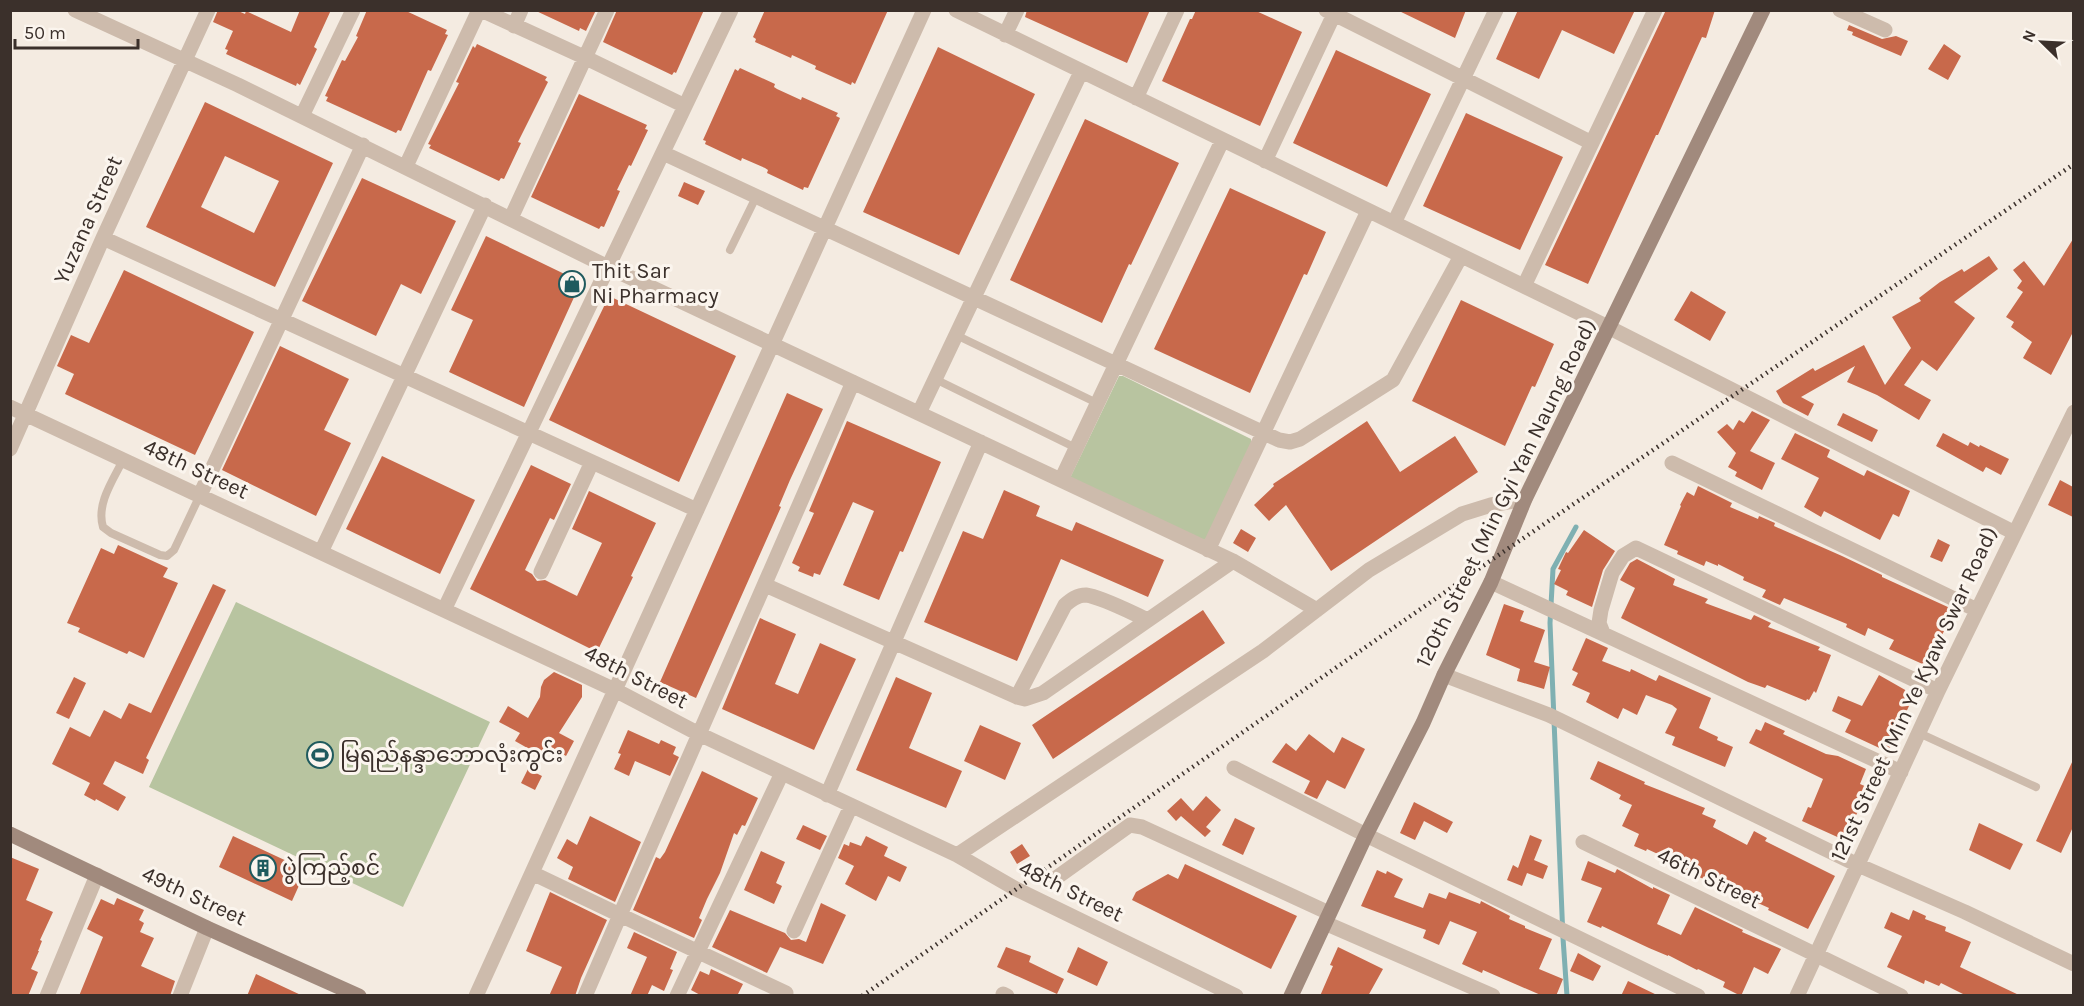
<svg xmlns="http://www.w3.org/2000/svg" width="2084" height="1006" viewBox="0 0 2084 1006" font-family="Karla,'Noto Sans Myanmar',sans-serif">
<rect width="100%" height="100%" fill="#f4ebe1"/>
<path fill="#b8c4a0" d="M1119 376H1123L1251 439V443L1206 539 1203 540 1070 478Z
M236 602 490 722 403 907 149 787Z"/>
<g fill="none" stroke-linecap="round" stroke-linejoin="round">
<path stroke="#7fb0b2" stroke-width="5" d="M1567 996 1563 938 1550 623 1553 569 1576 527"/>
</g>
<path fill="#c8694b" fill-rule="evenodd" d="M218 10H236L245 14 246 11 291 32 300 10H331L314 47 317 49 300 85 297 83 296 86 226 54 228 50 225 49 233 31 213 22Z
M367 10H404L447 30 445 34 448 35 431 71 428 70 401 131 398 130 396 133 326 101 328 97 325 96 342 60 345 61 358 37 356 36Z
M534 10H596L586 31 580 28 579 31Z
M617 10H704L676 73 674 72 672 75 603 42Z
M765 10H888L855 84 852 82 851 85 815 69 816 66 792 55 791 58 755 42 756 39 753 37Z
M1027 10H1150L1127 63 1025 17Z
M1196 10H1254L1302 32 1260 126 1162 81 1190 19H1192Z
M1397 10H1466L1455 38Z
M1518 10H1635L1614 54 1562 30 1539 79 1496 59Z
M1666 10H1715L1706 38 1702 37 1658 135H1656L1588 284 1545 265Z
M1849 25 1882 39 1896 36 1908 41 1901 56 1852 35 1853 32 1847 30Z
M477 44 547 77 545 80 548 82 518 142 521 143 504 179 501 178 499 181 429 148 431 145 428 144 459 83 456 82 473 46 475 48Z
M1944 44 1961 56 1948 80 1928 69Z
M938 47 1035 94 959 255 863 212Z
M1336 50 1431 94 1387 187 1293 143Z
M740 68 775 84 774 87 777 89 801 100 802 97 838 113 836 116 840 118 808 188 804 187 803 190 767 173 768 170 765 168 742 158 741 161 705 144 706 141 703 140 735 69 738 71Z
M579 94 647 125 645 129 648 130 631 166 629 165 617 190 620 191 604 227 601 226 599 229 531 197Z
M205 102 333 163 275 287 146 227ZM225 156 279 181 254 233 201 207Z
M1466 113 1563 157 1520 250 1423 206Z
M1085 119 1179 163 1131 265 1129 264 1102 323 1010 280Z
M362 178 456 221 421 294 401 284 376 336 302 301Z
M684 182 705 191 698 205 678 196Z
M1230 188 1326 232 1307 275 1304 274 1250 393 1154 349Z
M486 236 581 282 524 407 449 372 473 320 451 310Z
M2073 239V332L2051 375 2023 358 2032 342 2011 327 2014 322 2006 317 2023 292 2017 288 2022 281 2013 270 2024 261 2044 286Z
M1989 256 1998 269 1954 302 1975 318 1937 371 1922 360 1904 385 1931 400 1919 420 1877 395 1847 382 1855 366 1801 397 1814 404 1808 416 1783 403 1776 391 1813 368 1815 371 1864 345 1885 385 1911 348 1892 317 1921 301 1919 298 1940 282 1962 269 1964 272Z
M124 270 254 332 195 455 65 394 74 374 57 366 71 335 89 343Z
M1691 291 1726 312 1710 341 1674 320Z
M609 296 736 356 679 482 549 420Z
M1461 300 1554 344 1535 387 1532 386 1505 446 1412 401Z
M280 346 349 379 324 430 351 443 316 516 222 470Z
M787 393 823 409 790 480 779 506 781 507 696 698 660 682Z
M1752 411 1770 420 1750 451 1775 463 1762 490 1735 476 1737 472 1728 467 1736 453 1717 432 1727 424 1733 430 1739 420 1744 423Z
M1843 413 1878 430 1872 442 1837 425Z
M847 421 941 462 903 552 900 551 879 600 843 585 874 511 853 502 820 575 814 573 813 577 798 571 800 567 792 563 814 513 809 511Z
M1367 421 1400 472 1455 436 1478 472 1331 571 1286 505 1269 521 1254 505 1274 486 1273 484Z
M1795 433 1830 450 1827 457 1864 476 1867 470 1910 491 1899 517 1893 514 1880 540 1824 511 1821 517 1804 507 1819 478 1781 459Z
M1943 433 1968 446 1970 442 1979 447 1980 445 2009 459 2001 475 1986 467 1983 472 1936 446Z
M382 456 475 500 440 574 346 529Z
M531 465 571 484 554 520 550 518 525 570 532 574 537 581 545 580 577 596 602 543 572 529 589 491 656 523 631 576 633 577 597 652 470 589Z
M2060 480 2073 487V517L2048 505Z
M1698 486 1732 503 1730 507 1758 519 1759 516 1775 523 1774 526 1842 556 1882 575V577L1950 608 1940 630 1944 631 1927 666 1889 649 1894 640 1868 628 1865 636 1846 627 1847 624 1784 598 1780 605 1762 597 1766 590 1743 580 1744 577 1718 564V566L1706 561 1704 566 1677 554 1678 551 1664 545 1681 506 1680 505 1687 492 1694 496Z
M1004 490 1040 506 1036 516 1072 531 1076 522 1164 560 1148 597 1061 559 1017 661 924 622 963 531 983 539Z
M1241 529 1256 538 1248 552 1233 543Z
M1584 530 1615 551 1603 570 1592 607 1566 595 1568 591 1554 584 1561 570 1558 569 1566 552 1568 553Z
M1938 539 1950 545 1942 562 1930 557Z
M118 545 168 568 163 577 178 583 144 658 129 651 127 654 78 632 80 628 67 623 101 548 114 554Z
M1637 559 1675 579 1673 585 1708 599 1705 603 1751 620 1754 615 1771 623 1768 627 1820 647 1818 650 1831 655 1816 693 1814 691 1809 700 1807 699 1806 701 1767 685 1765 688 1748 682 1621 618 1635 588 1620 580 1630 563Z
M213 584 226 590 146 758 149 760 143 774 115 761 103 784 126 797 118 811 96 799 95 801 84 795 90 783 52 764 70 727 90 737 104 710 121 719 129 703 151 713Z
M1504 604 1524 611 1520 621 1545 630 1534 662 1550 667 1544 689 1517 681 1520 669 1486 655Z
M1203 610 1225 643 1053 759 1032 725Z
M760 618 796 634 775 684 798 694 820 643 856 659 814 750 722 709Z
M1586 638 1608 648 1602 661 1630 672 1631 669 1656 681 1659 675 1711 698 1699 728 1718 737 1717 740 1733 747 1725 767 1672 745 1675 737 1665 733 1677 709 1672 705 1646 695 1637 715 1623 708 1618 719 1586 702 1590 693 1572 685 1578 673 1572 670Z
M554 672 582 685V697L559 733 574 741 566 756 551 747 545 758 515 741 520 733 499 722 508 706 528 718 540 697 541 687 544 680Z
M1879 675 1914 695 1888 752 1845 732 1851 720 1832 711 1838 696 1862 706Z
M74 677 86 683 69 719 56 713Z
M896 677 932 693 909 748 962 771 946 808 856 770Z
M1765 722 1785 731 1783 734 1826 754 1838 756 1866 769 1860 784 1867 787 1860 802 1862 803 1844 840 1802 821 1808 807 1811 808 1823 779 1749 743 1756 729 1761 731Z
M980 725 1021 743 1005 780 964 761Z
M628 730 659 744 661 740 676 747 673 754 679 757 670 776 635 761 629 776 614 769 621 754 618 753Z
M1309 734 1334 753 1342 737 1365 749 1345 789 1327 780 1317 799 1304 793 1310 781 1272 762 1286 743 1296 751Z
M2073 760V827L2061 853 2036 841Z
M1598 761 1645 782 1644 784 1705 808 1702 814 1716 820 1713 827 1747 845 1754 831 1767 838 1765 841 1835 876 1808 929 1768 910 1769 908 1749 899 1750 897 1726 885 1725 889 1684 870 1686 867 1647 849 1646 851 1634 846 1639 834 1622 826 1632 805 1619 799 1621 795 1590 779Z
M528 769 542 776 535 790 521 783Z
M702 771 758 798 745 826 742 825 737 835 734 833 720 873 707 899 699 918 702 920 694 938 633 910 656 857 660 859 665 852Z
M1206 796 1221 810 1206 827 1211 831 1205 837 1181 816 1176 821 1167 811 1181 798 1193 811Z
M1414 802 1453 822 1447 833 1424 821 1415 840 1400 833Z
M590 816 641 842 615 902 568 879 573 867 557 858 567 839 577 845Z
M1235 818 1255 828 1243 855 1222 845Z
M1979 823 2023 844 2010 870 1969 850Z
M803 825 827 836 820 850 796 839Z
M1530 835 1542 840 1534 860 1548 866 1543 879 1527 873 1522 886 1507 880 1513 865 1518 868Z
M233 836 306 870 292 901 219 867Z
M866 836 888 847 884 856 907 867 900 882 888 876 876 901 845 884 854 866 838 858 844 844 849 846 850 842 861 846Z
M1022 844 1030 856 1017 864 1010 852Z
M761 851 785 862 776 883 782 886 774 904 744 890Z
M10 857 39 869 26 900 53 912 40 940 42 941 38 951H39L31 969 38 972 28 996H10Z
M1588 861 1615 873 1617 869 1653 889V887L1670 895 1657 924 1681 935 1695 907 1743 930 1742 932 1781 949 1768 974 1754 967 1741 996 1723 987 1725 982 1698 969 1697 970 1668 955V956L1649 948 1602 926 1601 928 1587 922 1602 888 1581 880Z
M1185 864 1297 916 1271 969 1132 900 1136 892 1168 874 1178 879Z
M1377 870 1386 874 1387 871 1403 879 1394 897 1423 908 1429 893 1446 899 1449 892 1480 904 1481 901 1510 916 1509 919 1525 926V928L1552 939 1539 969 1563 979 1556 996H1543L1483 970 1482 973 1462 964 1477 932 1450 921 1439 945 1423 938 1426 930 1361 906Z
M550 892 607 920 581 978 575 996H549L562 967 526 951Z
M117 898 144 910 139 920 144 923 140 932 154 938 141 966 175 981 170 996H79L103 937 87 929 101 899 114 905Z
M821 903 846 915 823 964 780 947 767 973 712 947 730 910 785 933 791 940 799 939 806 942Z
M1913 910 1926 916 1925 919 1946 927 1945 931 1971 942 1960 967 2021 996H1967L1941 983 1939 986 1925 980 1924 984 1887 967 1902 936 1884 928 1891 912 1909 920Z
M634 932 677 952 670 969 673 970 664 991 652 985 647 996H630L647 957 627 948Z
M1006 947 1031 956 1029 962 1064 979 1057 994 997 967Z
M1078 947 1108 962 1097 986 1067 972Z
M1338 947 1383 969 1368 996H1320L1333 966 1330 965Z
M1578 953 1601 966 1593 981 1570 971Z
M711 969 743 984 737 996H702L691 990 700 971 709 975Z
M256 974 303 996H247Z
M1628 981 1659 996H1621Z"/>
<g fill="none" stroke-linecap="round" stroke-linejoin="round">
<path stroke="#cdbbac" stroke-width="8" d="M730 250 756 197
M956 335 1097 403
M935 379 1076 448
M123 460C113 480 96 504 103 527L111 533 160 555 167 556 174 550 200 495
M1919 733 2036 787"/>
<path stroke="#cdbbac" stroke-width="15" d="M75 10 238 85 608 267 1233 561 1317 610
M481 10 584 57 685 106
M956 10 1610 328 2015 533
M1326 10 1592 143
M1840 10 1885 30
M514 26 521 10
M1005 35 1017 10
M1136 98 1177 10
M302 116 353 10
M663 153 1279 440 1290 442 1300 439 1393 380 1461 256
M1265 161 1336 10
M406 166 479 10
M511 218 607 10
M1394 223 1496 10
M103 238 697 510
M1524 286 1655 10
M10 407 615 690 699 734 957 855 1016 889 1236 996
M919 413 1081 72
M10 449 103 238 208 10
M1672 463 1977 610
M1061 480 1222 141
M200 495 363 145
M1208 550 1368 211
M321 552 485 205
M541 572 592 462
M1491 582 1901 772
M765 585 1017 697 1025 699 1043 693 1233 561
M444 610 731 10
M1603 633 1599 623 1601 610 1612 573 1623 556 1636 548 1938 691
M1444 675 1549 715 1858 865 1965 912 2074 964
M1017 697 1065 605C1071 600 1077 595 1086 595 1102 597 1132 613 1148 620
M1234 768 1366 835 1698 996
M827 795 981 442
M1583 842 1901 996
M957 855 1263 651 1369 570 1462 514 1491 505 1525 499
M532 873 620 915 853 382
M1056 878 1130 825 1142 827 1329 913
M1325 923 1493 996
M794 931 851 806
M1003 994 1007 996
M47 996 97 875
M180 996 207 928
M476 996 924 10
M585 996 620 915 786 993
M677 996 782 773
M1797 996 1938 691 2074 412"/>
<path stroke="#a18a7d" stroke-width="15" d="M10 834 207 928 359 996
M1291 996 1366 835 1423 723 1444 675 1491 582 1525 499 1763 10"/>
<path stroke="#3b302b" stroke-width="4.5" stroke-dasharray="1.5 4.5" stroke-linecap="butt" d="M862 996 1503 552 2074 164"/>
</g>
<defs>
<symbol id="shop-ring" viewBox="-11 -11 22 22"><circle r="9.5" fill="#fbf5ee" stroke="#1f5a5e" stroke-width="1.5"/><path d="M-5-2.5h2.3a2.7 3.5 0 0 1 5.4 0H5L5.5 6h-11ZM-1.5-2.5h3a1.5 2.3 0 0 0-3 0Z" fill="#1f5a5e"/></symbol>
<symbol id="stadium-ring" viewBox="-11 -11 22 22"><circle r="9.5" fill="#fbf5ee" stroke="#1f5a5e" stroke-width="1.5"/><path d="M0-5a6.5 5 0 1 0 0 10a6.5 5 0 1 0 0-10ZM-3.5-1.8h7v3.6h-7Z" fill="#1f5a5e"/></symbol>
<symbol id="building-ring" viewBox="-11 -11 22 22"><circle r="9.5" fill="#fbf5ee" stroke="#1f5a5e" stroke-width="1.5"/><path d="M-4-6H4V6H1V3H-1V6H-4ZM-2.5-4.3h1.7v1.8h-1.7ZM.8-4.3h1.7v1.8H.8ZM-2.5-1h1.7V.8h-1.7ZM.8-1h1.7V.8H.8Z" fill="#1f5a5e"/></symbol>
</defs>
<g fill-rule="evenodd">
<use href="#shop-ring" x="557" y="269" width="30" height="30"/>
<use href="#stadium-ring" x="305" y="740" width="30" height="30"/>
<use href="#building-ring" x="248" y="853" width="30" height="30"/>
</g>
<g text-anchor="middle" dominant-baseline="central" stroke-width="6" stroke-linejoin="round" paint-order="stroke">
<g font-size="22" fill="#3b302b" stroke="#fbf5ee">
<text transform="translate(88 220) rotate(-66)">Yuzana Street</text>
<text transform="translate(196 469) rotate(25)">48th Street</text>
<text transform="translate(1506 493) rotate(-64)">120th Street (Min Gyi Yan Naung Road)</text>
<text transform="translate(636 677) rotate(27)">48th Street</text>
<text transform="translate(1914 694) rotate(-65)">121st Street (Min Ye Kyaw Swar Road)</text>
<text transform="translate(1709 878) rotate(26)">46th Street</text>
<text transform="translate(1071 891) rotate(26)">48th Street</text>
<text transform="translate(194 896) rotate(25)">49th Street</text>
</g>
<g font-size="22" fill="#3b302b" stroke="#fbf5ee" text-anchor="start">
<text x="592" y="271">Thit Sar<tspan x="592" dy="25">Ni Pharmacy</tspan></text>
<text x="340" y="755">မြရည်နန္ဒာဘောလုံးကွင်း</text>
<text x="282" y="868">ပွဲကြည့်စင်</text>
</g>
</g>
<rect width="2084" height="1006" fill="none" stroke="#3b302b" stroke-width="24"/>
<g transform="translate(2042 42) rotate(294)" stroke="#fbf5ee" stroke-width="4.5" paint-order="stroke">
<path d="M0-4.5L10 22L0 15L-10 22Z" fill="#3b302b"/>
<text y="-9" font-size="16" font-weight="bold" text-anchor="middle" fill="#3b302b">N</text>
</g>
<path d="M15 39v9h123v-9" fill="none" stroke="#3b302b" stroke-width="3"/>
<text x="24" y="39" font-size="18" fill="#3b302b" stroke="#fbf5ee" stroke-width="4.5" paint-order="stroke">50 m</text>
</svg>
